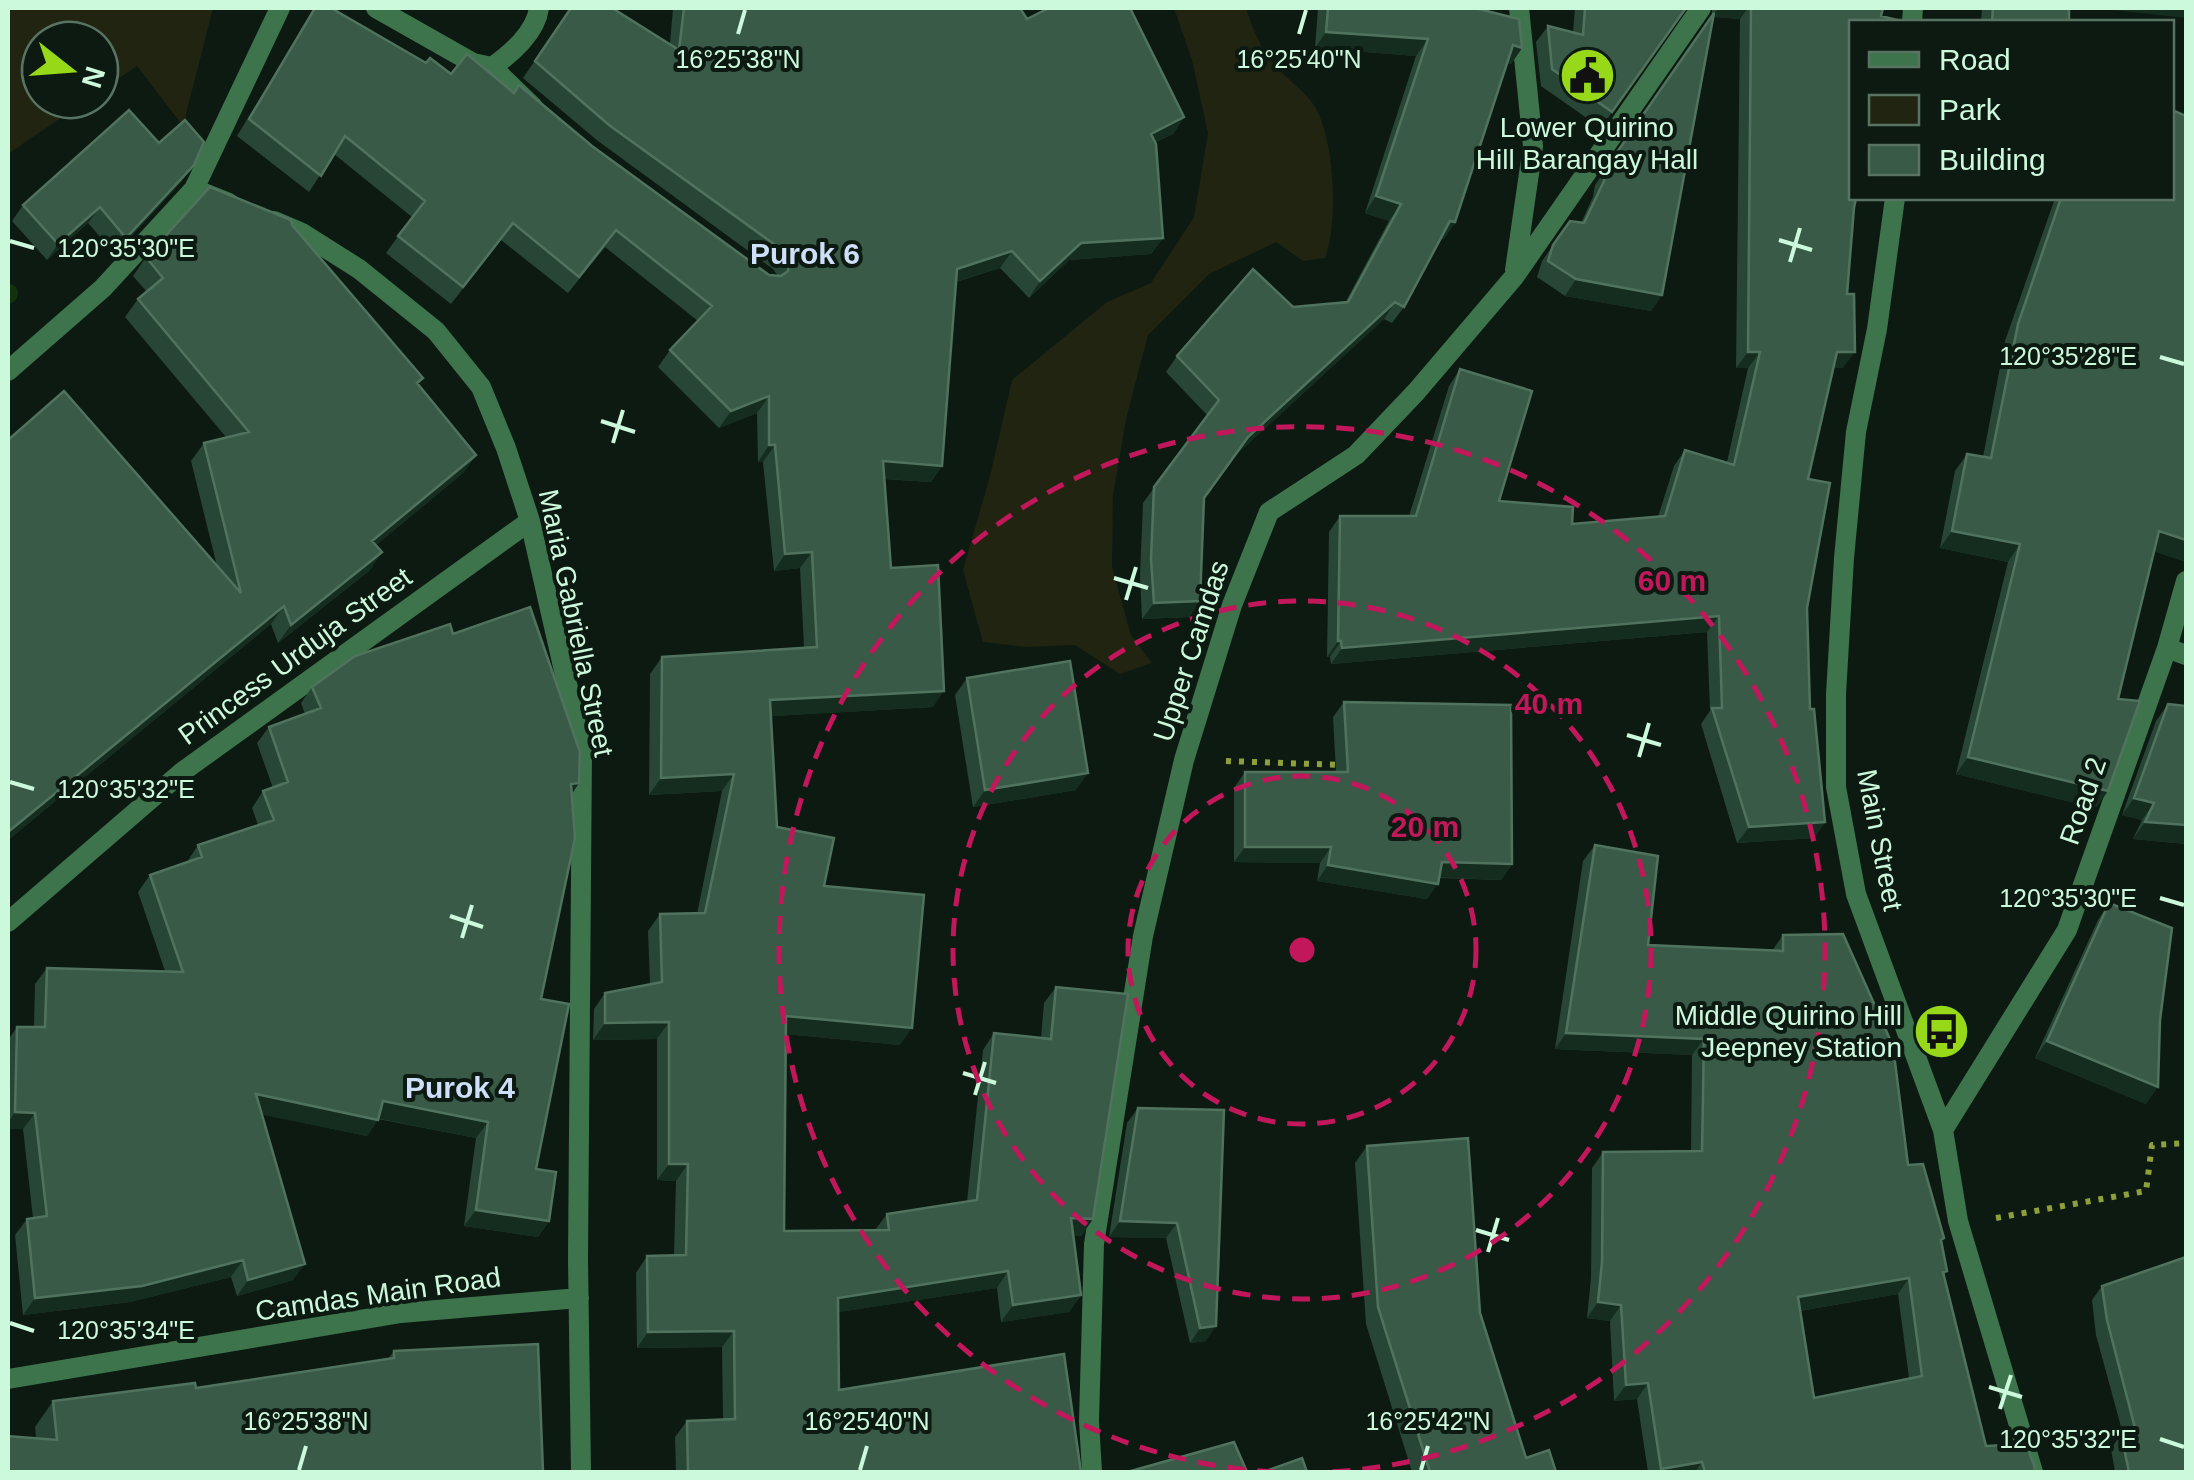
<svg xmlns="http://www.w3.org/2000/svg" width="2194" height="1480" viewBox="0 0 2194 1480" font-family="Arial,sans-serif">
<rect width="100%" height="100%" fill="#0d1a12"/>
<path fill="#202411" d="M8 8H213L183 126 137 66 100 91V40H40V100H87L8 154Z
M1174 8H1246C1252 27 1260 47 1273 63 1284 77 1300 87 1311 101 1335 131 1339 223 1325 258L1303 261 1276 242 1209 274 1148 335 1126 419 1113 495 1112 567 1131 635 1152 663 1120 674 1075 645 1026 647 983 642 963 570 990 476 1012 380 1107 302 1151 283 1194 217 1208 133 1192 60Z"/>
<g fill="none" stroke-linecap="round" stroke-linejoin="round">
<path stroke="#12330d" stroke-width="18" d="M8 295 9 293"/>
<path stroke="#8da039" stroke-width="6" stroke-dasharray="5 8" stroke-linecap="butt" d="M1226 761 1343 765
M1996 1218 2146 1191 2152 1145 2186 1143"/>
<path stroke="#3d744c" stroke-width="20" d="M492 67 533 107"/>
<path stroke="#3d744c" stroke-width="20" d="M376 8 473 63 492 67C511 54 536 32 539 8
M1912 22 1913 8
M194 189 229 203
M1895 198 1877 329 1856 432 1844 558 1836 694V787L1856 894 1943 1130 1958 1221 2033 1472
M274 221 302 233 359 269 436 331 481 387 506 448 530 521 582 750 578 1259 581 1472
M1515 270 1533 146 1519 8
M8 371 103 288 194 189 280 8
M2167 648 2186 655
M8 922 182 772 530 521
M1943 1130 2067 930 2167 648 2186 581
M8 1379 401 1313 579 1298
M1092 1472 1089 1421 1094 1244 1143 936 1184 760 1232 605 1269 512 1356 455 1416 392 1514 277 1701 8"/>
</g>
<path fill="#274635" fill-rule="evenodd" d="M315 8 426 63 451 74 514 93 592 146 769 275 778 276 773 269 598 141 523 78 571 8 670 44 673 8H1020L1027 19 1184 117 1173 134 1156 142 1163 238 1151 254 1069 260 1029 298 1000 268 956 282 942 466 931 482 884 479 891 568 933 707 771 716 777 827 824 886 900 1045 786 1034 784 1231 875 1230 887 1214 967 1201 983 1050 994 1033 1041 1038 1044 1003 1056 987 1093 1219 1081 1236 1073 1235 1081 1295 1069 1312 1001 1322 997 1288 838 1312 839 1390 1081 1472H676L675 1437 687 1421 723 1420 722 1347 637 1348 636 1273 647 1256H674L676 1181 657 1180V1039L593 1040 594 1009 605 993 650 984 648 931 660 914H697L722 791 649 795 650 674 662 657 804 647 800 568 774 571 763 462H758L757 413 719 428 658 367 670 350 698 321 605 247 568 293 501 240 451 304 386 253 412 217 334 154 309 192 237 136Z
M1318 8H1475L1522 48 1511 64 1507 63 1455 222 1444 239 1441 238 1404 307 1392 323 1384 319 1237 454 1204 499 1200 601 1189 617 1142 619 1140 575 1143 503 1207 415 1166 372 1177 356 1293 307 1345 303 1389 221 1365 213 1416 56 1315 48Z
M1575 8H1686L1601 128 1541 86 1536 42 1548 26 1573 32Z
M1712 8H1883L1854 208 1843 368H1833L1808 479 1807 608 1810 709 1825 822 1814 838 1737 843 1701 724 1710 711 1707 632 1331 664 1330 657H1327L1329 532 1340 516H1409L1449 386 1460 369 1499 501 1572 524 1658 517 1674 466 1685 450 1727 462 1748 368H1736L1740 19 1714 17 1662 295 1651 311 1565 296 1537 277 1542 261 1570 221 1581 223 1593 197 1595 185 1712 17Z
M1982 8H2069V22H1981Z
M2186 116V562L2154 551 2118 699 2096 808 1956 774 2008 562 1940 548 1955 471 1967 454 1983 457 2005 341 2054 201 1972 198H2172Z
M182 181 115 254 88 223 47 260 12 221 23 205Z
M146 257 418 384 476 455 463 473 376 545 382 552 369 571 278 643 271 624 8 840V440L217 566 191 461 204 443 226 437 125 317 138 299 147 292 133 276Z
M453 634 572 794 541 999 536 1169 549 1221 538 1237 464 1226 476 1138 378 1119 367 1136 261 1114 293 1280 237 1296 231 1277 130 1302 23 1315 15 1235 27 1219 33 1218 23 1129H8V1040L17 1027H34L35 984 47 968 165 971 138 892 150 875 187 862 198 845 258 825 252 808 263 791 273 788 257 743 269 727 305 714 301 703 312 687Z
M967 678 1076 790 973 807 955 695Z
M1344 702 1512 864 1501 880 1439 878 1427 899 1317 881 1320 863 1234 862V788L1245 772H1336L1333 717Z
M2168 704 2186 706V844L2133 839 2142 820 2122 815 2156 721Z
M1595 845 1648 945 1772 951 1783 935 1908 1165 1941 1242 1947 1271 1944 1275 1986 1446 2035 1472H1648L1637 1399 1614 1401 1610 1321 1587 1318 1591 1278 1592 1168 1603 1152 1691 1151 1692 1055 1555 1049 1583 861ZM1898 1294 1909 1378 1814 1398 1800 1311Z
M2109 903 2160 1020 2146 1104 2035 1058 2098 920Z
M1138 1108 1224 1110 1206 1341 1190 1343 1166 1238 1109 1237 1127 1123Z
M1367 1146 1480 1313 1526 1458 1556 1472H1412L1366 1324 1355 1163Z
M2102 1286 2186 1472H2115L2111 1449 2121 1434H2123L2096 1335 2092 1300Z
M394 1351 543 1472 36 1438 35 1427 53 1401 196 1388 388 1359Z"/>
<path fill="#152d1f" d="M1718 8H1748L1740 19 1712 17Z
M2095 8H2186V18Z
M1326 32 1428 39 1416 56 1315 48Z
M1513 45 1522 48 1511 64 1502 62Z
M1184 117 1173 134 1140 150 1151 134Z
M194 165 182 181 115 254 126 238Z
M1376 196 1401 204 1389 221 1365 213Z
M1972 198H2057L2054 201Z
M100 207 88 223 47 260 58 244Z
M1450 221 1455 222 1444 239 1439 237Z
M1163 238 1151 254 1069 260 1029 298 1040 281 1081 243Z
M1012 251 1000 268 945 285 957 269Z
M1576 279 1662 295 1651 311 1565 296Z
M1395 302 1384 319 1237 454 1248 437Z
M1748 352H1760L1748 368H1736Z
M1837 352H1855L1843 368H1826Z
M769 396 757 413 719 428 731 411Z
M769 445H775L763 462H758Z
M476 455 463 473 359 559 372 541Z
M883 461 942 466 931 482 871 478Z
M1952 531 2020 544 2008 562 1940 548Z
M2159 531 2186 540V562L2147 549Z
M382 552 369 571 278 643 291 625Z
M812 552 800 568 774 571 785 554Z
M1200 601 1189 617 1142 619 1154 603Z
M284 606 271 624 8 840V832Z
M1719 616 1707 632 1331 664 1342 648Z
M1338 641H1341L1330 657H1327Z
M944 691 933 707 758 717 770 700Z
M1968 757 2108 791 2096 808 1956 774Z
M1088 773 1076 790 973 807 985 790Z
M734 774 722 791 649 795 661 778Z
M579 783 568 800 571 784Z
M2134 798 2154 803 2142 820 2122 815Z
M1825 822 1814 838 1737 843 1749 827Z
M2145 822 2186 825V844L2133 839Z
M1245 847H1331L1320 863 1234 862Z
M1442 862 1512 864 1501 880 1431 877Z
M1328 865 1438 884 1427 899 1317 881Z
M786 1016 912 1028 900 1045 774 1033Z
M669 1022 657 1039 593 1040 605 1023Z
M1566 1033 1704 1039 1692 1055 1555 1049Z
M2047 1041 2158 1087 2146 1104 2035 1058Z
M256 1094 378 1120 367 1136 244 1111Z
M383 1101 488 1122 476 1138 371 1117Z
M15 1112 35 1113 23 1129H8V1123Z
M669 1164H688L676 1181 657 1180Z
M476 1210 549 1221 538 1237 464 1226Z
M1071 1218 1093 1219 1081 1236 1059 1235Z
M1120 1221 1177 1223 1166 1238 1109 1237Z
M243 1260 231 1277 130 1302 23 1315 35 1298Z
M305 1264 293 1280 237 1296 248 1280Z
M1008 1271 997 1288 826 1314 838 1298Z
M1909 1278 1898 1294 1787 1313 1798 1297Z
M1081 1295 1069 1312 1001 1322 1013 1305Z
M1598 1302 1621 1305 1610 1321 1587 1318Z
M1216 1326 1206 1341 1190 1343 1200 1328Z
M734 1331 722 1347 637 1348 648 1332Z
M1648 1383 1637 1399 1614 1401 1626 1385Z
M1702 1462 1695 1472H1659L1661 1469Z"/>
<path fill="#395a47" stroke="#50735e" stroke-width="2.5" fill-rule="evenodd" d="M315 8H331L426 63 430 58 451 74 467 54 514 93 519 85 592 146 769 275 781 276 788 271 789 259 785 252 609 125 535 61 571 8H612L679 50 684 8H1020L1027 19 1049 8H1130L1184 117 1151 134 1156 144 1163 238 1081 243 1040 281 1012 251 957 269 942 466 883 461 891 568 938 565 944 691 770 700 777 827 834 838 824 886 924 895 912 1028 786 1016 784 1231 889 1230 887 1214 977 1200 994 1033 1051 1039 1056 987 1128 994 1093 1219 1071 1218 1081 1295 1013 1305 1008 1271 838 1298 839 1390 1064 1354 1081 1472H688L687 1421 735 1419 734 1331 648 1332 647 1256 686 1255 688 1164H669V1022L605 1023V993L662 982 660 914 705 913 734 774 661 778 662 657 817 647 812 552 785 554 775 445H769V396L731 411 670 350 712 306 616 230 579 277 513 223 463 287 398 236 425 201 345 136 321 176 249 119Z
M1328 8H1475L1519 19 1522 48 1513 45 1455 222 1450 221 1404 307 1395 302 1248 437 1204 498 1200 601 1154 603 1151 559 1154 487 1219 400 1177 356 1253 269 1293 307 1348 302 1401 204 1376 196 1428 39 1326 32Z
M1585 8H1686L1612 112 1552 69 1548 26 1583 35Z
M1751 8H1883L1881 16 1901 21V22H1852V198H1856L1854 208 1847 294H1854L1855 352H1837L1808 479 1830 483 1807 608 1810 709H1814L1825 822 1749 827 1712 708H1722L1719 616 1342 648 1341 641H1338L1340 516H1416L1460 369 1532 391 1499 501 1573 507 1572 524 1665 516 1685 450 1734 465 1760 352H1748Z
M1993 8H2069V22H1992Z
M1714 13 1662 295 1576 279 1548 261 1553 245 1570 221 1584 223 1604 181 1606 168Z
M129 110 159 143 185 120 204 142 194 165 126 238 100 207 58 244 23 205Z
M2172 110 2186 116V540L2159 531 2118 699 2140 701 2108 791 1968 757 2020 544 1952 531 1967 454 1991 458 2018 324 2061 198H2172Z
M210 187 291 220 292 225 423 378 417 383 476 455 372 541 382 552 291 625 284 606 8 832V440L64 391 241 593 204 443 249 432 138 299 163 278 146 257Z
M530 607 580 752 579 783 571 784 575 838 541 999 569 1004 536 1169 556 1172 549 1221 476 1210 488 1122 383 1101 378 1120 256 1094 305 1264 248 1280 243 1260 142 1286 35 1298 27 1219 47 1216 35 1113 15 1112 17 1027H45L47 968 183 972 150 875 202 857 198 845 274 820 263 791 288 782 269 727 321 708 312 687 355 656 450 624 453 634Z
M1070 661 1088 773 985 790 967 678Z
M1344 702 1511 705 1512 864 1442 862 1438 884 1328 865 1331 847H1245V772H1348Z
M2168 704 2186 706V825L2145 822 2154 803 2134 798Z
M1595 845 1658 856 1648 945 1783 951V935L1843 934 1893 1046 1908 1165 1923 1164 1944 1238 1941 1240 1947 1271 1943 1272 1986 1446 2026 1444 2034 1465 2035 1472H1705L1702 1462 1661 1469 1648 1383 1626 1385 1621 1305 1598 1302 1602 1262 1603 1152 1702 1151 1704 1039 1566 1033ZM1909 1278 1922 1376 1814 1398 1798 1297Z
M2109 903 2172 928 2160 1020 2158 1087 2047 1041Z
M1138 1108 1224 1110 1216 1326 1200 1328 1177 1223 1120 1221Z
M1468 1138 1480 1313 1526 1458 1549 1450 1556 1472H1430L1378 1307 1367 1146Z
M2186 1257V1472H2129L2121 1434 2136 1432 2107 1320 2102 1286Z
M538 1344 543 1472H8V1436L57 1440 53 1401 195 1383 196 1388 394 1358V1351Z
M1234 1442 1247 1472H1131V1471Z
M1302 1458 1307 1472H1263Z"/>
<path fill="none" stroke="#ccf9dc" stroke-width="4" d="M738 34 745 10M1299 34 1306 10M1779 240 1812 250M10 241 34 248M1790 262 1800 228M2160 357 2184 364M601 421 635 432M613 443 623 410M1114 578 1148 588M1126 600 1136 567M1627 735 1661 745M1639 757 1649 723M10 782 34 789M2160 898 2184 905M450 916 483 927M462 938 472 905M963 1073 996 1083M975 1095 985 1062M1476 1230 1509 1240M1488 1252 1498 1218M10 1323 34 1331M1989 1387 2022 1397M2000 1409 2011 1375M2160 1439 2184 1447M299 1470 306 1446M860 1470 867 1446M1421 1470 1428 1446"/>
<g fill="none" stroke="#c2185b" stroke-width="5" stroke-dasharray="18 12">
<circle cx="1302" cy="950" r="174"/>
<circle cx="1302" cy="950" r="349"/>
<path d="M1275 1472A523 523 0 1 1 1329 1472"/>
</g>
<defs>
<symbol id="civic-disc" viewBox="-11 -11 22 22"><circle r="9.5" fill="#97d919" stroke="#0d1a12"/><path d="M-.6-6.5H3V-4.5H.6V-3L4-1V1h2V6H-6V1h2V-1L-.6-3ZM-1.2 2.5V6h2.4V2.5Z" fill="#111"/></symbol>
<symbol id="bus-disc" viewBox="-11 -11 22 22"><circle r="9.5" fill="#97d919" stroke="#0d1a12"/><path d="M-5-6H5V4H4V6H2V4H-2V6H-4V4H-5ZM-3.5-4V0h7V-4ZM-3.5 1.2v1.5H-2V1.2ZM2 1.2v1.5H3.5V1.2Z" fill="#111"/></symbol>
</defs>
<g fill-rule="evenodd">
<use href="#civic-disc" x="1556" y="44" width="63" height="63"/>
<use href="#bus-disc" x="1910" y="1000" width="63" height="63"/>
</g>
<g text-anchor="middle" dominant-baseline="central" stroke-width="8" stroke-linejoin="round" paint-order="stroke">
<g font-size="28" fill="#ccf9dc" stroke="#0d1a12">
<text x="1587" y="127">Lower Quirino<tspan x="1587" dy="32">Hill Barangay Hall</tspan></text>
<text x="1902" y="1015" text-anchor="end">Middle Quirino Hill<tspan x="1902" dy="32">Jeepney Station</tspan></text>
</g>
<g font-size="28" fill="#ccf9dc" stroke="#0d1a12">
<text transform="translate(576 623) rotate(78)">Maria Gabriella Street</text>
<text transform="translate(1191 651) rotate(-72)">Upper Camdas</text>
<text transform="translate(295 656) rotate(-36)">Princess Urduja Street</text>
<text transform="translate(2083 801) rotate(-71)">Road 2</text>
<text transform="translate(1880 840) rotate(79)">Main Street</text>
<text transform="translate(378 1294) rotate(-8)">Camdas Main Road</text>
</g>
<g font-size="30" font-weight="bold" fill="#cedff9" stroke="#0d1a12">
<text x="805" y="253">Purok 6</text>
<text x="460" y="1087">Purok 4</text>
</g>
</g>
<g font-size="25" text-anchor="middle" fill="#ccf9dc" stroke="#0d1a12" stroke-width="8" stroke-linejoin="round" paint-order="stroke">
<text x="738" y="68">16°25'38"N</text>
<text x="1299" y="68">16°25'40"N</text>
<text x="126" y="257">120°35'30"E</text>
<text x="2068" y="365">120°35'28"E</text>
<text x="126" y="798">120°35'32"E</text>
<text x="2068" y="907">120°35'30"E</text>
<text x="126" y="1339">120°35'34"E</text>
<text x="306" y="1430">16°25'38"N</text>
<text x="867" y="1430">16°25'40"N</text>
<text x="1428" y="1430">16°25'42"N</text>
<text x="2068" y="1448">120°35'32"E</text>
</g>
<circle cx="1302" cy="950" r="15" fill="#c2185b" stroke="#0d1a12" stroke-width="5"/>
<g font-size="30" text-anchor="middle" font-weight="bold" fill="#c2185b" stroke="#0d1a12" stroke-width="8" stroke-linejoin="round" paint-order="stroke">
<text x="1672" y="591">60 m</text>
<text x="1549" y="714">40 m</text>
<text x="1425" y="837">20 m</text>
</g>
<rect width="2194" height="1480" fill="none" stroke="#ccf9dc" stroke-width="20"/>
<rect x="1849" y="20" width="325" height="180" fill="#0d1a12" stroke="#597363" stroke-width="2.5"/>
<rect x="1869" y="52" width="50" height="15" fill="#3d744c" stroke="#597363" stroke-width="2.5"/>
<text x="1939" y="70" font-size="30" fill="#ccf9dc">Road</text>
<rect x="1869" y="95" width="50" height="30" fill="#202411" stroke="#597363" stroke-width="2.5"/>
<text x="1939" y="120" font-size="30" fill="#ccf9dc">Park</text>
<rect x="1869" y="145" width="50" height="30" fill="#395a47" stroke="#597363" stroke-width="2.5"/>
<text x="1939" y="170" font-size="30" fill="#ccf9dc">Building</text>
<g transform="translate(70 70) rotate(107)"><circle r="48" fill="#0d1a12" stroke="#597363" stroke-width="2.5"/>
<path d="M0-8L18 38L0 25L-18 38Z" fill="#97d919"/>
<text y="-15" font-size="28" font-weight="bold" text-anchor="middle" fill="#ccf9dc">N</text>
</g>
</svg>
